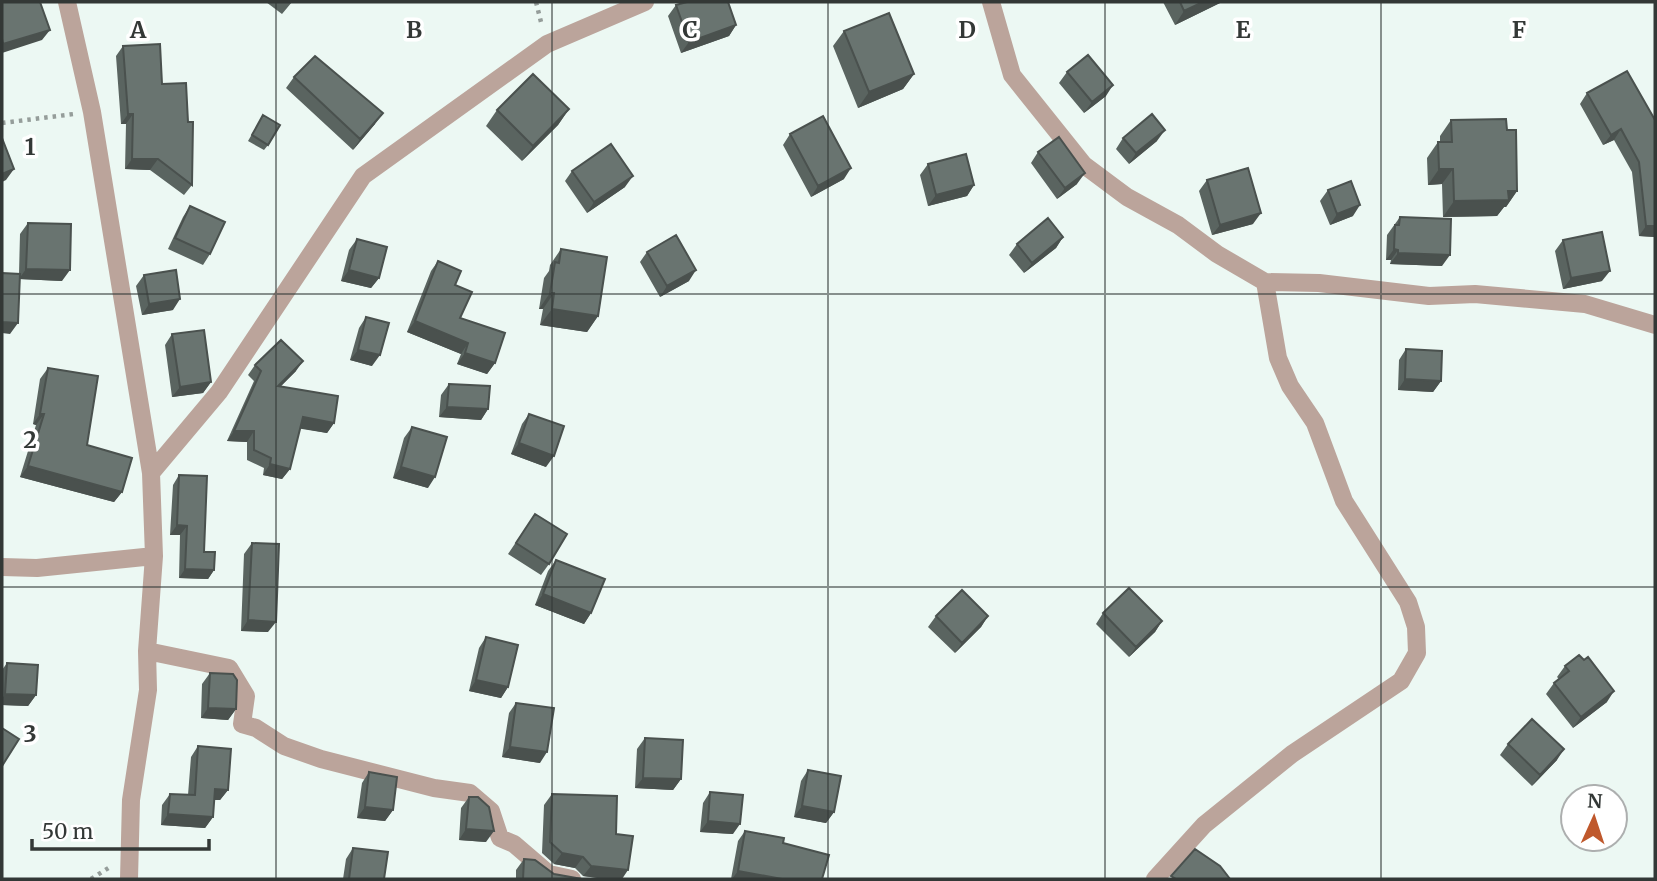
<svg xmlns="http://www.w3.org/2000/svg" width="1657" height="881" viewBox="0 0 1657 881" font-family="Merriweather,serif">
<rect width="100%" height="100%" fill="#ecf8f3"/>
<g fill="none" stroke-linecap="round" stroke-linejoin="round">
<path stroke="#959d9a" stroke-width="4.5" stroke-dasharray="3.5 5" stroke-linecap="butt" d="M536 2 542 26
M2 123 74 114
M91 879 110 867"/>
<path stroke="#bba49b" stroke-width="18" d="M67 2 92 112 151 473 154 556 147 651 148 690 131 800 129 879
M991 2 1012 75 1084 165 1127 197 1178 225 1217 254 1265 282 1319 283 1429 296 1475 294 1585 304 1655 325
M151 473 219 392 363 176 547 44 645 2
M2 567 37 568 154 556
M147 651 229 668 246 696 242 724 256 728 284 746 321 759 434 788 470 793 491 811 500 838 514 844 549 874 572 879
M1155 879 1204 825 1292 754 1401 681 1417 653 1416 627 1408 602 1344 501 1315 423 1290 386 1278 358 1265 282"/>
</g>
<path fill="#5a6460" d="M266 2H292L282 14Z
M1163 2H1222L1175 25Z
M676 5 736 25 729 36 681 53 668 16Z
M844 31 914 74 903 89 858 108 833 46Z
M123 46 162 84 188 122 192 185 184 195 150 170 125 169 126 124H121L116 56Z
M1067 72 1106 96 1084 113 1059 83Z
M294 77 375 124 353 150 286 88Z
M1587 93 1655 120V237L1639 236 1632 172 1614 140 1603 145 1580 104Z
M569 109 558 125 522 161 486 126 497 110Z
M263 115 268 145 264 150 248 141Z
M1451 120 1507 130 1517 191 1506 207H1504L1497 216 1443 217 1442 184 1428 185 1427 158 1438 142H1440V136Z
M790 134 844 179 811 197 783 145Z
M1123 138 1157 141 1129 164 1116 149Z
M1038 152 1077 184 1057 199 1031 163Z
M928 164 974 185 967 196 928 206 920 175Z
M572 171 625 187 587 213 565 181Z
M1207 180 1253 224 1212 235 1199 191Z
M1328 190 1353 216 1330 225 1320 201Z
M190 206 210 254 203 265 168 249 183 217Z
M1400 217 1442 266 1390 264 1391 260H1386L1387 235Z
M28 223 62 281 20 279 10 334 19 274 20 234Z
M1063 237 1056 248 1024 273 1009 255 1017 244Z
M357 239 379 278 371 288 341 281 349 250Z
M1563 240 1602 281 1563 289 1555 251Z
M561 249 598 316 587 332 540 325 543 309H539L544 278 549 271 550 265Z
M647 252 689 281 660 297 640 262Z
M438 261 455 285 460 318 495 363 487 374 457 364 461 354 407 332 431 271Z
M144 275 173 310 142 315 136 286Z
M366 317 372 366 350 360 359 328Z
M172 334 211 382 203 393 172 397 165 345Z
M1406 349 1441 381 1433 392 1398 390 1399 360Z
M255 365 296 371 281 386 334 423 327 433 300 428 290 469 282 479 263 475 264 468 247 460V442L227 441 254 381 248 375Z
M48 368 87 445 122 492 114 502 20 477 36 425 33 424 40 379Z
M449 384 488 409 481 420 439 417 441 395Z
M529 414 546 467 511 454 522 424Z
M412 427 428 488 393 478 404 438Z
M179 475 204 552 214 570 208 579 179 578 180 535H170L173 485Z
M535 514 549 564 541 575 508 554Z
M252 543 268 632 241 631 244 554Z
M556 560 591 613 584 624 535 605 548 571Z
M1103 613 1162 621 1155 632 1129 657 1096 624Z
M936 616H988L981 627 955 653 928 627Z
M486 637 508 687 501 698 469 691 479 648Z
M7 663 36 695 28 706 2 705V670Z
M1565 666 1607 702 1573 728 1546 694 1554 683 1559 679 1557 677Z
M210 673 236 709 228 720 201 718 202 684Z
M516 703 540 763 502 757 509 713Z
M645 738 681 779 673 790 635 788 637 749Z
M1508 744 1557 760 1532 786 1500 755Z
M198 746 228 790 220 800H214L213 817 205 828 161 825 162 805 170 794 188 795 191 757Z
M808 770 834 812 826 823 794 817 801 781Z
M369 772 393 810 385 821 357 818 362 783Z
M710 792 733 834 700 832 703 803Z
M552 794 616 834 622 879H605L583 876 575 868 554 864 542 853 544 805Z
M469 797 486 842 459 840 461 808Z
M745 831 783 843 822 879H731L738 841Z
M353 848 384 879H343L346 859Z
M524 859 554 874 582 879H516V870Z"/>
<path fill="#4a514e" d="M1203 2H1222L1175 25 1184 11Z
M736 25 729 36 681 53 689 42Z
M50 30 42 40 2 53V46L3 44Z
M914 74 903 89 858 108 869 92Z
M1113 85 1106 96 1084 113 1092 102Z
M569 109 558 125 522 161 533 146Z
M383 113 375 124 353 150 360 139Z
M128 114H133L126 124H121Z
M1621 129 1614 140 1603 145 1611 135Z
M1165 130 1157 141 1129 164 1136 153Z
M132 159H158L150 170 125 169Z
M851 168 844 179 811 197 818 186Z
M14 169 6 180 2 182V174Z
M1439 169H1453L1442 184 1428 185Z
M1085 173 1077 184 1057 199 1065 188Z
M633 176 625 187 587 213 594 202Z
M974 185 967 196 928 206 936 195Z
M1508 191H1517L1506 207H1504L1497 216 1443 217 1454 201Z
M1360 205 1353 216 1330 225 1337 214Z
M1261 213 1253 224 1212 235 1220 225Z
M1646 226H1655V237L1639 236Z
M1063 237 1056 248 1024 273 1032 263Z
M1394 249 1398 250 1391 260H1386Z
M1398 253 1450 255 1442 266 1390 264Z
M26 269 70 270 62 281 19 279Z
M349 270 379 278 371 288 341 281Z
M696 270 689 281 660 297 667 286Z
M1610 271 1602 281 1563 289 1571 278Z
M550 293H554L543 309H539Z
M180 299 173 310 142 315 149 304Z
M552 309 598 316 587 332 540 325Z
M415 321 468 343 461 354 407 332Z
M2 322 18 323 10 334 2 333Z
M358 350 380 355 372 366 350 360Z
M465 353 495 363 487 374 457 364Z
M303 361 296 371 271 396 278 386Z
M1405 379 1441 381 1433 392 1398 390Z
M211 382 203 393 172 397 180 387Z
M447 407 488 409 481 420 439 417Z
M40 414H44L36 425 33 424Z
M303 417 334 423 327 433 296 428Z
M234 431H254L247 442 227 441Z
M519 443 554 456 546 467 511 454Z
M270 464 290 469 282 479 263 475Z
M28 466 122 492 114 502 20 477Z
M401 467 435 477 428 488 393 478Z
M177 525 187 526 180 535H170Z
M185 569 214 570 208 579 179 578Z
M543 594 591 613 584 624 535 605Z
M988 616 981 627 955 653 962 643Z
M248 620 276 622 268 632 241 631Z
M1162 621 1155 632 1129 657 1136 647Z
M476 680 508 687 501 698 469 691Z
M1614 691 1607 702 1573 728 1581 717Z
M5 694 36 695 28 706 2 705V699Z
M208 708 236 709 228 720 201 718Z
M510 747 547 752 540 763 502 757Z
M1564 749 1557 760 1532 786 1540 775Z
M643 778 681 779 673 790 635 788Z
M215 789 228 790 220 800H207Z
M802 806 834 812 826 823 794 817Z
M365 807 393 810 385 821 357 818Z
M168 814 213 817 205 828 161 825Z
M708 821 740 824 733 834 700 832Z
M466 829 494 831 486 842 459 840Z
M562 853 583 857 575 868 554 864Z
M591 866 628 870 622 879H605L583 876Z
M738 871 782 879H732Z"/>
<path fill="#697470" stroke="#4a514e" stroke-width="2" d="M2 2H40L50 30 3 44 2 39Z
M687 2H728L736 25 689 42 676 5Z
M1180 2H1203L1184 11Z
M889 13 914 74 869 92 844 31Z
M160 44 162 84 186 83 188 122H193L192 185 158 159H132L133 114H128L123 46Z
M1088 55 1113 85 1092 102 1067 72Z
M315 56 383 113 360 139 294 77Z
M1627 71 1655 120V226H1646L1639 162 1621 129 1611 135 1587 93Z
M533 74 569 109 533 146 497 110Z
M1152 114 1165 130 1136 153 1123 138Z
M263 115 280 125 268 145 252 135Z
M823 116 851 168 818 186 790 134Z
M1506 119 1507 130H1516L1517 191H1508L1509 200 1454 201 1453 169H1439L1438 142H1452L1451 120Z
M1059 137 1085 173 1065 188 1038 152Z
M2 138 14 169 2 174Z
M611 144 633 176 594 202 572 171Z
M966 154 974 185 936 195 928 164Z
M1248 168 1261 213 1220 225 1207 180Z
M1351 181 1360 205 1337 214 1328 190Z
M190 206 225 222 210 254 175 238Z
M1400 217 1451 219 1450 255 1398 253V250L1394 249 1395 225H1399Z
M1048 218 1063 237 1032 263 1017 244Z
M28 223 71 224 70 270 26 269Z
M1602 232 1610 271 1571 278 1563 240Z
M676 235 696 270 667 286 647 252Z
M357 239 387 247 379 278 349 270Z
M561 249 607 257 598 316 552 309 554 293H550L555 262 559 263Z
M438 261 461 271 455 285 472 292 460 318 505 333 495 363 465 353 468 343 415 321Z
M176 270 180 299 149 304 144 275Z
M2 273 20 274 18 323 2 322Z
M366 317 389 323 380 355 358 350Z
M204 330 211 382 180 387 172 334Z
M281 340 303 361 278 386 338 396 334 423 303 417 290 469 270 464 271 458 254 450V431H234L261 371 255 365Z
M1406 349 1442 351 1441 381 1405 379Z
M48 368 98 376 87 445 132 458 122 492 28 466 44 414H40Z
M449 384 490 386 488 409 447 407Z
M529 414 564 426 554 456 519 443Z
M412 427 447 437 435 477 401 467Z
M179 475 207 476 204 552H215L214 570 185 569 187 526 177 525Z
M535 514 567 534 549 564 516 543Z
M252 543 279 544 276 622 248 620Z
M556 560 605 579 591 613 543 594Z
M1129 588 1162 621 1136 647 1103 613Z
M962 590 988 616 962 643 936 616Z
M486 637 518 645 508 687 476 680Z
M1579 655 1584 660 1588 657 1614 691 1581 717 1554 683 1569 671 1565 666Z
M7 663 38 665 36 695 5 694Z
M210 673 233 674 237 680 236 709 208 708Z
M516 703 554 708 547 752 510 747Z
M1532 719 1564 749 1540 775 1508 744Z
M2 728 19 739 2 766Z
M645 738 683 740 681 779 643 778Z
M198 746 231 749 228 790 215 789 213 817 168 814 170 794 195 795Z
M808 770 841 776 834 812 802 806Z
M369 772 397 777 393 810 365 807Z
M710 792 743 795 740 824 708 821Z
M552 794 617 796 616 834 633 836 628 870 591 866 583 857 562 853 550 842Z
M469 797H478L489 807 494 831 466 829Z
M745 831 784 838 783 843 829 855 822 879H782L738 871Z
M353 848 388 852 384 879H349Z
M1195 849 1220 866 1230 879H1176L1171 876Z
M524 859 535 860 554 874 582 879H523Z"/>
<path fill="none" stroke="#333836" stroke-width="2" stroke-opacity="0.55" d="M276 2V879M552 2V879M828 2V879M1105 2V879M1381 2V879M2 294H1655M2 587H1655"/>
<g font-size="23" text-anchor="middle" font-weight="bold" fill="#333836" stroke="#fff" stroke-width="7" stroke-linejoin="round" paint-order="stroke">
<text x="138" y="38">A</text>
<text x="414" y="38">B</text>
<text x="690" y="38">C</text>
<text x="967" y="38">D</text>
<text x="1243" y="38">E</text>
<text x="1519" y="38">F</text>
<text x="30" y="155">1</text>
<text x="30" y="448">2</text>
<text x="30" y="742">3</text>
</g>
<rect width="1657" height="881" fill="none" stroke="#333836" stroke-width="7"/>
<g transform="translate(1594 818) rotate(3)"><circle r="33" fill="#ffffff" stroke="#adafaf" stroke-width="2"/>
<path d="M0-5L12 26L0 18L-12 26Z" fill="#bf582c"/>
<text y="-10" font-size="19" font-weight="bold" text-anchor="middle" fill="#333836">N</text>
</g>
<path d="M32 839v10h177v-10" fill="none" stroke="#333836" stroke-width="3.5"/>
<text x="42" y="839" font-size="21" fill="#333836" stroke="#ffffff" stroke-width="5" paint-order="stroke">50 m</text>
</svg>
